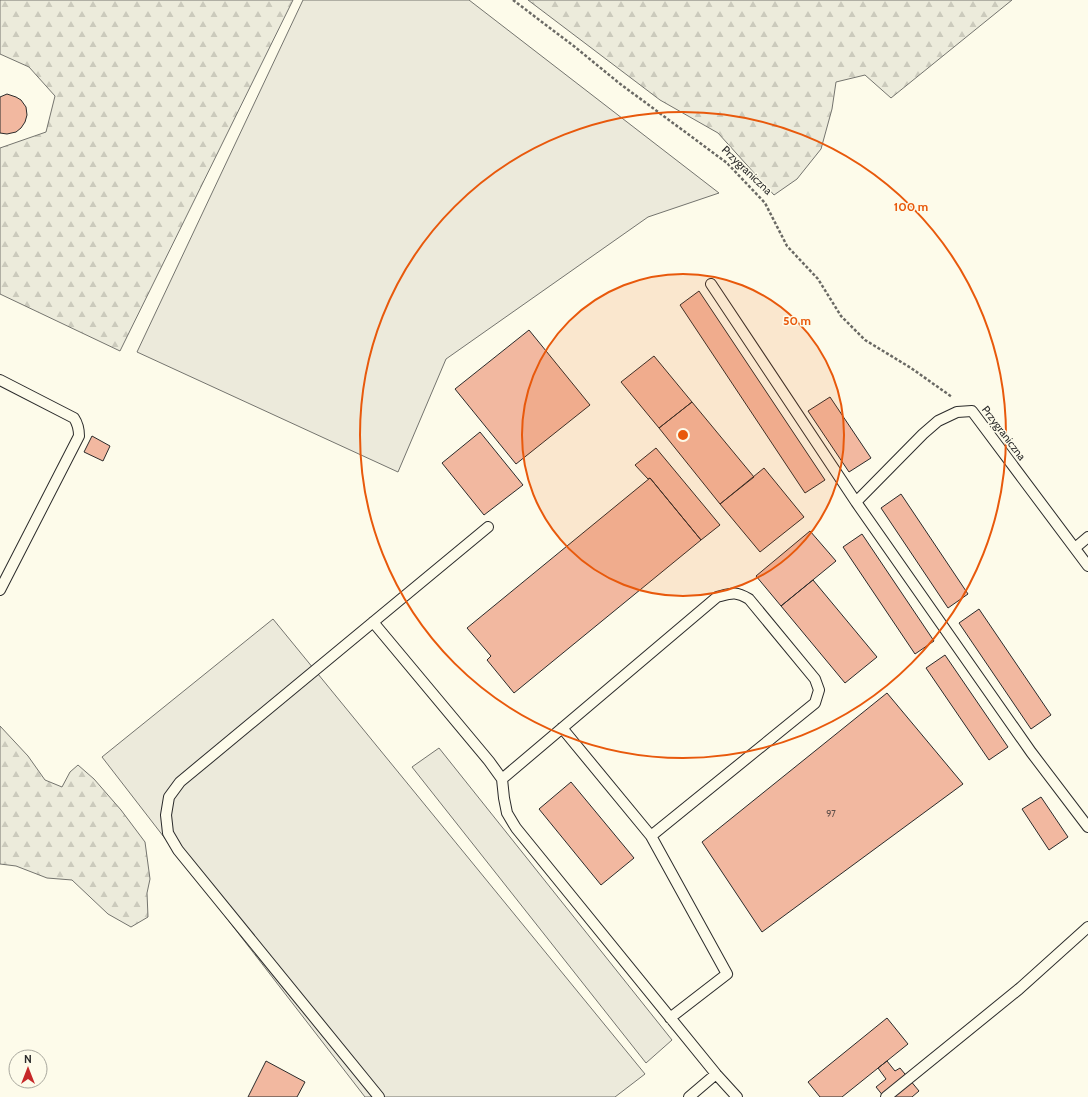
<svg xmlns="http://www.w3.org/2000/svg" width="1088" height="1097" viewBox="0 0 1088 1097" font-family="Cabin,sans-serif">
<defs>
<pattern id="forest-firs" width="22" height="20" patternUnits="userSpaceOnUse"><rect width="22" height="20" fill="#ecebdb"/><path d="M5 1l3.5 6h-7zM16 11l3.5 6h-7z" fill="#cbcabc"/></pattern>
</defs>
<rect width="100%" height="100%" fill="#fdfbea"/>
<path fill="url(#forest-firs)" stroke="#74746e" d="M0 0H293L120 351 0 294V148L46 132 55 96 29 67 0 54Z
M528 0H1012L891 98 865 75 836 82 832 109 821 149 797 179 774 195 718 133 660 100Z
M0 726 28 756 45 780 62 787 70 772 78 765 94 779 121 810 145 842 150 879 147 893 148 917 131 927 108 914 72 880 47 878 16 866 0 864Z"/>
<path fill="#eceadb" stroke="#74746e" d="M303 0H469L719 193 648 217 446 359 398 472 137 352Z
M273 619 645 1074 615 1097H365L102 757Z
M439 748 672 1040 646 1063 412 767Z"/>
<path fill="#f2b8a0" stroke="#2b2b2b" d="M7 94 16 97 21 100 26 107 27 115 25 122 21 128 16 132 7 134 0 133V97Z
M699 291 825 480 805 493 680 305Z
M529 330 590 405 516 464 455 389Z
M654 356 692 402 659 428 621 382Z
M830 397 871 458 849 472 808 411Z
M692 402 754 477 720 504 659 428Z
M480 432 523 485 484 515 442 463Z
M92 436 110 446 103 461 84 452Z
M656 448 720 525 701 540 650 478 648 479 635 465Z
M764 468 804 517 760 552 720 504Z
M650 478 701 540 514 693 487 660 491 656 467 628Z
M901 494 968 594 948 608 881 508Z
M810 531 836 561 781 606 756 576Z
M862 534 934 641 915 654 843 547Z
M813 580 877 657 845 683 781 606Z
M979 609 1051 715 1031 729 959 623Z
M945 655 1008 747 989 760 926 668Z
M887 693 963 784 762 932 702 842Z
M571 782 634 858 601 885 539 809Z
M1041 797 1068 837 1049 850 1022 809Z
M887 1018 908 1044 842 1097H820L808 1082Z
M266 1061 305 1082 297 1097H248Z
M887 1061 895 1071 900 1068 919 1091 912 1097H884L876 1087 886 1079 878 1068Z"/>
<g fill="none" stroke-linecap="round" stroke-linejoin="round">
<defs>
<path id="lane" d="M711 284 856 502 1031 752 1088 827
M0 380 74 418C78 424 79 428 79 436L0 590
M856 502 923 434 938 421 957 412 972 411 1088 566
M1075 548 1088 537
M373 622 489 761 502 779 504 798 507 813 516 828 716 1074 737 1097
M562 728 651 836
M502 779 717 597C732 593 735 591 749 599L815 679 819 690 815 703 651 836 727 974 670 1018
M379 1097 178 850 168 833 166 815 169 797 180 782 488 527
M689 1097 716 1074
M886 1097 1019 989 1088 927"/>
</defs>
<use href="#lane" stroke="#2b2b2b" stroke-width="12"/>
<path stroke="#6a6964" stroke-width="2.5" stroke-dasharray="3 2" stroke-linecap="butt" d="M513 0 575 47 619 83 727 163 765 203 787 246 818 279 841 316 865 340 911 368 952 397"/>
<use href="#lane" stroke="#fdfbea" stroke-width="10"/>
</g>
<circle cx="683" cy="435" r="161" fill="#e8590c" fill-opacity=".12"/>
<g fill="none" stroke="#e8590c" stroke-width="2">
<circle cx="683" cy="435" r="161"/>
<circle cx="683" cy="435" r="323"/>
</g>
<g text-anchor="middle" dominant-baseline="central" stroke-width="3" stroke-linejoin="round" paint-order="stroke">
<g font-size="9" fill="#5d4e48">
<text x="831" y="813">97</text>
</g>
<g font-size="11" fill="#2b2b2b" stroke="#fdfbea">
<text transform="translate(747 170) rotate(44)">Przygraniczna</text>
<text transform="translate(1004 433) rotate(53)">Przygraniczna</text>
</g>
</g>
<circle cx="683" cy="435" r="6" fill="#e8590c" stroke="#fdfbea" stroke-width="2"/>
<g font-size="12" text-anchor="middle" font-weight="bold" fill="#e8590c" stroke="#fdfbea" stroke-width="3" stroke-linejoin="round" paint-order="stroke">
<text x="911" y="211">100 m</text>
<text x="797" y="325">50 m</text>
</g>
<g transform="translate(28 1069)"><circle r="19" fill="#fdfbea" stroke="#a9a89e"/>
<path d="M0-3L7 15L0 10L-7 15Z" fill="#c62828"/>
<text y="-6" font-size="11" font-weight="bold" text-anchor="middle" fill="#2b2b2b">N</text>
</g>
</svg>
